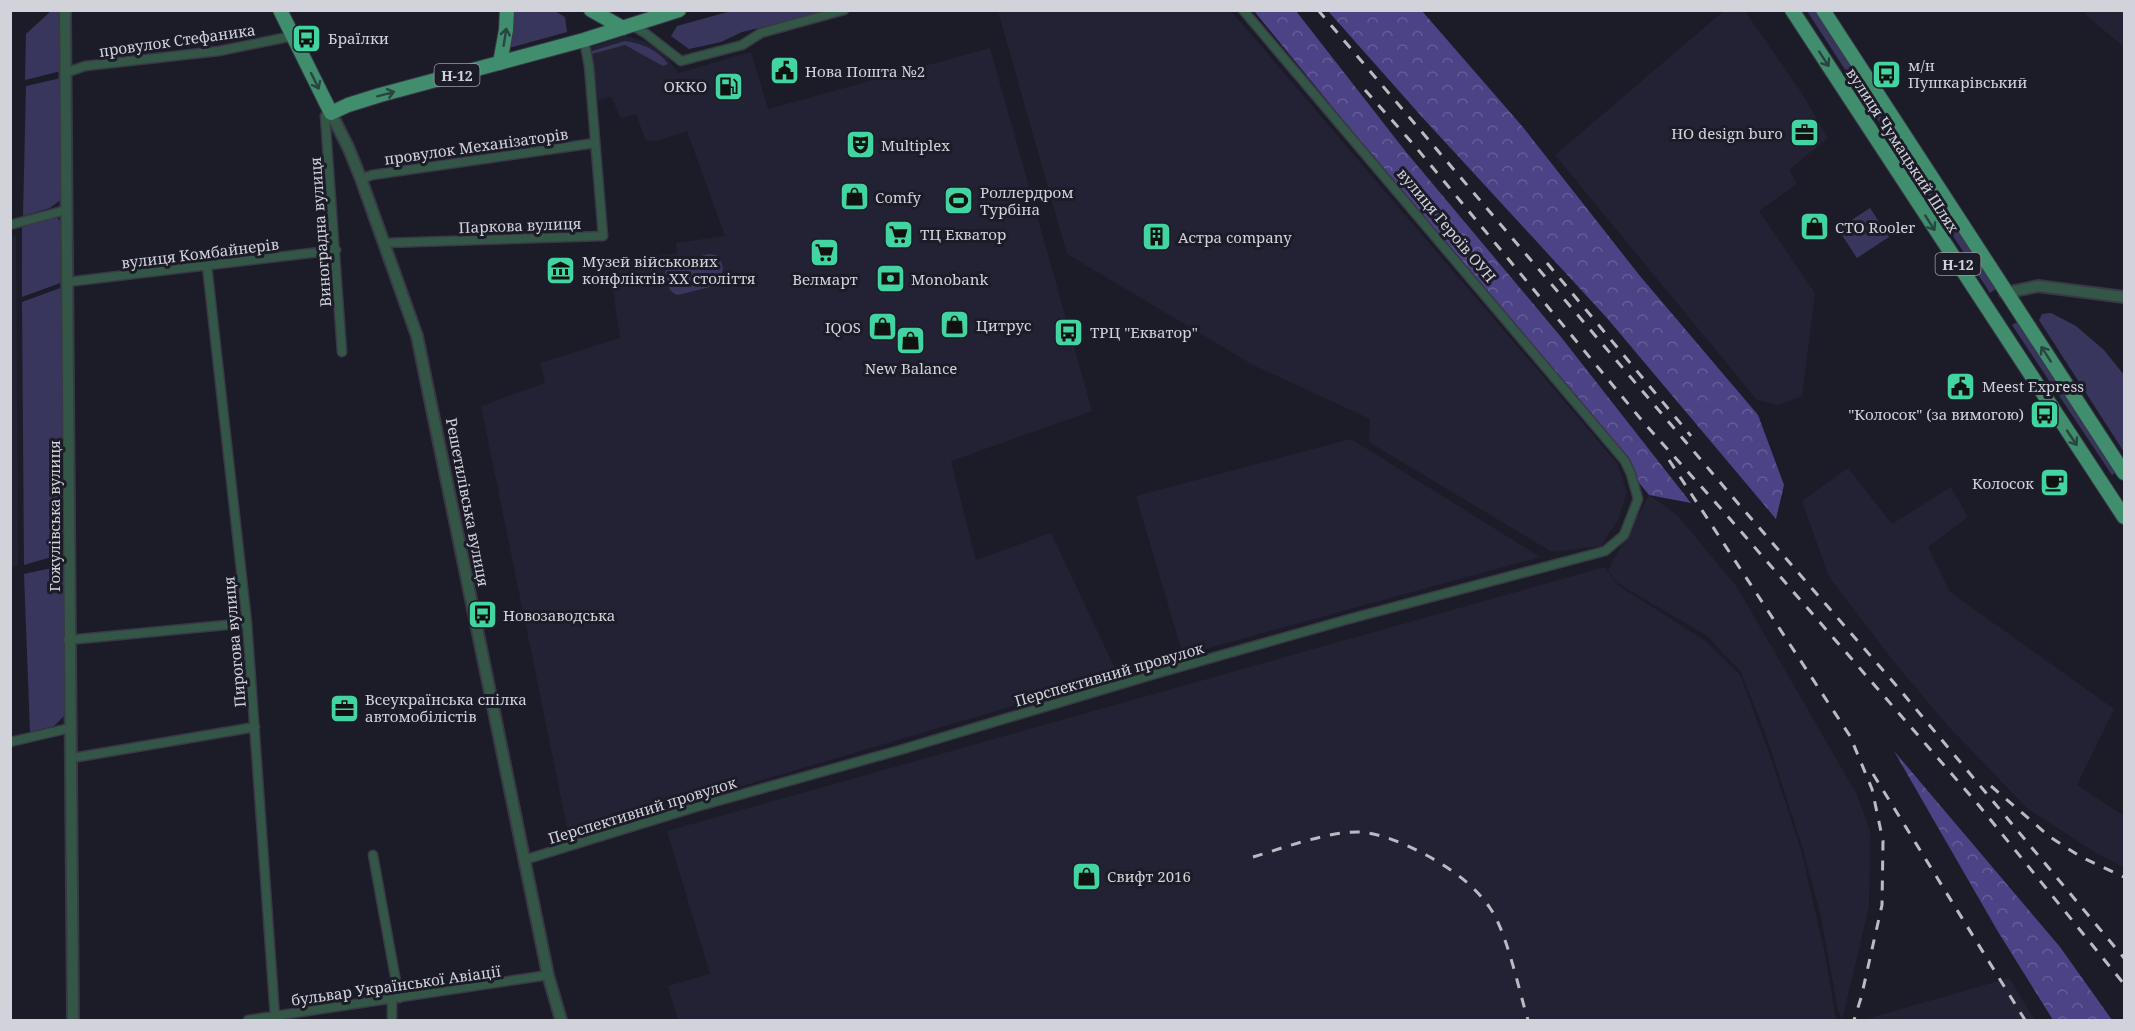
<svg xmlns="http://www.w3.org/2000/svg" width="2135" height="1031" viewBox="0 0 2135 1031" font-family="'Noto Serif',serif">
<defs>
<pattern id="forest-crowns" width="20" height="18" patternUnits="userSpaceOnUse" patternTransform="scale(1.5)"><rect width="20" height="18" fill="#4b4385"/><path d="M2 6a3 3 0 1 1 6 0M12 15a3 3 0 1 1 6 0" fill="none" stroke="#645d96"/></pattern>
</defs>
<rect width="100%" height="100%" fill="#1c1c28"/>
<path fill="#222234" d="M1725 10 1745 11 1801 92 1828 138 1789 170 1797 184 1759 211 1815 293 1802 396 1779 405 1757 400 1555 155Z
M998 11H1231L1617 463 1627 492 1618 520 1601 546 1552 552 1369 442 1370 419 1253 365 1067 254Z
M2085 11H2124V47L2086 15Z
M625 36 644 41 662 51 678 73 751 52 768 109 990 48 1092 411 951 461 976 560 1051 533 1118 675 569 837 481 406 545 383 540 363 620 338 609 263 677 253 676 243 725 236 687 131 660 140 646 141 636 114 621 118 611 97 598 100 591 47Z
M16 236 18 565 11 567 10 237Z
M1351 439 1540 557 1183 655 1136 496Z
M1848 468 1892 524 1951 487 1968 517 1928 547 1950 592 2114 709 2077 785 2124 816V867L2098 854 2028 809 1948 726 1895 663 1829 577 1802 501Z
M1649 495 1677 515 1737 587 1857 795 1870 830 1869 907 1842 1020 1838 1011 1821 917 1803 849 1767 738 1741 672 1706 635 1617 583 1608 570Z
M1605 567 1616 584 1704 640 1740 675 1768 750 1801 850 1825 954 1836 1020H678L668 986 710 974 667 831Z
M2009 978 2035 1020H1863Z"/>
<path fill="#39365d" d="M51 11H62L61 71 25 80 26 34Z
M511 11H555L565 17 567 32 509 48Z
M731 11H828L742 32 721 42 689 49 671 36 677 26Z
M1807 11H1817L1997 288 1990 293Z
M625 41C641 43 658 50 668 64L663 66 625 45 592 54V51Z
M61 78 63 198 50 208 23 216 26 86Z
M1870 208 1889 237 1857 258 1838 229Z
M56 216 62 224 63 282 22 297V225Z
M709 254 716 255C727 267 723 274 714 286L678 295C666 292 663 275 667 265Z
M63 287 65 553 24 565 22 302Z
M2051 313 2076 326 2104 350 2124 375V452L2039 320 2042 314Z
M2019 321 2118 471 2112 475 2012 325Z
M66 565V714L54 726 30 732 24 574Z"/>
<path fill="url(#forest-crowns)" d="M1254 11H1296L1406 152 1561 337 1691 503 1649 495Z
M1328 11H1422L1522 126 1640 276 1758 415 1784 485 1776 519 1607 318 1422 117Z
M1894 751 2060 947 2112 1020H2053L1997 930Z"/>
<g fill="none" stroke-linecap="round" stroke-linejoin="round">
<defs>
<path id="minor" d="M632 25 645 33 681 61 742 45 761 33 844 10
M65 73 85 66 219 51 293 36
M331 113 325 116 342 352
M361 179 372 175 595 143
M10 225 66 210
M385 243 603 236 589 66 584 40
M207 266 247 623 275 1017
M67 282 336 250
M68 640 247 623
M10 742 70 728
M72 758 255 727
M373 855 399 998
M524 860 696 807 900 750 1155 674 1349 619 1605 551 1624 535 1638 499 1631 474 1625 461 1243 10
M248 1020 548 975
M392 1020V999"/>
<path id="tertiary" d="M65 10 73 1020
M331 113 349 149 361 179 417 336 548 975 561 1020
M2005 293 2038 286 2124 297"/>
<path id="primary" d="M280 10 331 113 348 105 380 95 584 40 679 10
M591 10 623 28
M1792 10 2124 517
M1823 10 2124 473
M500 63 506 30 507 10"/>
</defs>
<use href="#minor" stroke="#393945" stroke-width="11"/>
<use href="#tertiary" stroke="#393945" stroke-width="14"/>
<use href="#primary" stroke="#393945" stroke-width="16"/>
<use href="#minor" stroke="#335647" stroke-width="8"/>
<use href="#tertiary" stroke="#335647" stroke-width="10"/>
<use href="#primary" stroke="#418e6f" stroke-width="14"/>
<path stroke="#babac3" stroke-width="3" stroke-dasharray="10 10" stroke-linecap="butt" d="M1318 10 1736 501 1895 684 2124 958
M1365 90 1414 145 1644 423 1724 512 1976 802 2124 984
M1547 263 1691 436
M1669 460 1850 736 1872 789 1883 841 1882 905 1861 998 1854 1020
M1873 774 2025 1020
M1991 786 2050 837 2081 857 2124 877
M1253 857C1283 848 1329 831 1360 832 1383 834 1408 845 1428 856 1453 870 1474 885 1490 908 1507 932 1519 991 1528 1020"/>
</g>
<defs><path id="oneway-shaft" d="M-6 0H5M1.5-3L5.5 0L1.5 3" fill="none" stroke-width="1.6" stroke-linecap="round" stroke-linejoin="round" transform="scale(1.5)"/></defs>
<g stroke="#294441">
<use href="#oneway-shaft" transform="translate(505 37) rotate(-81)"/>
<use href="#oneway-shaft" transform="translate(1824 59) rotate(57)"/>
<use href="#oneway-shaft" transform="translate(315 81) rotate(64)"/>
<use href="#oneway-shaft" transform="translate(386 94) rotate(-15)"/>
<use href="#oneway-shaft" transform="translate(1930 223) rotate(57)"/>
<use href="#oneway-shaft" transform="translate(2046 354) rotate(-123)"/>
<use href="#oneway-shaft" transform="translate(2072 438) rotate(56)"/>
</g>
<defs>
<symbol id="bus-square" viewBox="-11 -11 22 22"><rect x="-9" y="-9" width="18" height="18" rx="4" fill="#42d4a1" stroke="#1c1c28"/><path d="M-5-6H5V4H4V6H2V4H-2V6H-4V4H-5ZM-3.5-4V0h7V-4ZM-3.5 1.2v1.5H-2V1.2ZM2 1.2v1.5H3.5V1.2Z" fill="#111"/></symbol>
<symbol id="civic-square" viewBox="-11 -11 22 22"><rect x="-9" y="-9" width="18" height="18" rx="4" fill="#42d4a1" stroke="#1c1c28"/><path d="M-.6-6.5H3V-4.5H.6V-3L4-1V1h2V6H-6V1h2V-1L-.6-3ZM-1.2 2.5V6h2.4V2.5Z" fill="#111"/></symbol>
<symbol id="fuel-square" viewBox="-11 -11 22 22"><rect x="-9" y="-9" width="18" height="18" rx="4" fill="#42d4a1" stroke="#1c1c28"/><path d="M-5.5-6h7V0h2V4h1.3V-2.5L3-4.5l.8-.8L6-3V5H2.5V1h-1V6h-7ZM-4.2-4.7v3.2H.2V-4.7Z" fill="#111"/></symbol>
<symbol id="office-square" viewBox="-11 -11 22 22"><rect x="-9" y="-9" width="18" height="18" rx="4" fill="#42d4a1" stroke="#1c1c28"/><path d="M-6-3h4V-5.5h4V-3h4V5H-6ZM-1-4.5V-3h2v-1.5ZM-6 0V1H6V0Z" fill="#111"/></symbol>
<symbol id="theatre-square" viewBox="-11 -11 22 22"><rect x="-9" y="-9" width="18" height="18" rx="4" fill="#42d4a1" stroke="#1c1c28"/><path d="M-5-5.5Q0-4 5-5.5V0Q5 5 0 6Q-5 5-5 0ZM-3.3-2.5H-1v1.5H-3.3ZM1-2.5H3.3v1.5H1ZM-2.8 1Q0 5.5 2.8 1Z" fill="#111"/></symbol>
<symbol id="shop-square" viewBox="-11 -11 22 22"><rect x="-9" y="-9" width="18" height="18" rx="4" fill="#42d4a1" stroke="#1c1c28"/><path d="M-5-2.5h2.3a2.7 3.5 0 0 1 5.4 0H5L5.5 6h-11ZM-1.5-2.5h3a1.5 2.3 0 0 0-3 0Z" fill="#111"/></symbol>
<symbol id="stadium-square" viewBox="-11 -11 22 22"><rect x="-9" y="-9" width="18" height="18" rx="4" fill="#42d4a1" stroke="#1c1c28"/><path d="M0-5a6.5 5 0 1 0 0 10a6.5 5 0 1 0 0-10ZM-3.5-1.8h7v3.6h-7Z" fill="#111"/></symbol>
<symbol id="supermarket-square" viewBox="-11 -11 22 22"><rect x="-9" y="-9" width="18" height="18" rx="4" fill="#42d4a1" stroke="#1c1c28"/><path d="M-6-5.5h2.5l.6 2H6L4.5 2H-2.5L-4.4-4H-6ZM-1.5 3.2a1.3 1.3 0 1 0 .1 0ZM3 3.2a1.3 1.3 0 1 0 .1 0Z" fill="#111"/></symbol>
<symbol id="building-square" viewBox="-11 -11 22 22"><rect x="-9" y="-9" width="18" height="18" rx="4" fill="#42d4a1" stroke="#1c1c28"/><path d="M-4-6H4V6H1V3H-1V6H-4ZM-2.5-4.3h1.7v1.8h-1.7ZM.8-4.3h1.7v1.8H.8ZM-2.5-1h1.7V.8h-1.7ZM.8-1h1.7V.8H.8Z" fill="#111"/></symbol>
<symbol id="museum-square" viewBox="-11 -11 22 22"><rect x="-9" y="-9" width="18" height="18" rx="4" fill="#42d4a1" stroke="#1c1c28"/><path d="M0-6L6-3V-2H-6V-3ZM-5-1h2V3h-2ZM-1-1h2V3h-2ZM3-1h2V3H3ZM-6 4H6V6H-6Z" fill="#111"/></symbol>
<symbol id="bank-square" viewBox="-11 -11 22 22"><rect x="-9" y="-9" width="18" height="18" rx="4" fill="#42d4a1" stroke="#1c1c28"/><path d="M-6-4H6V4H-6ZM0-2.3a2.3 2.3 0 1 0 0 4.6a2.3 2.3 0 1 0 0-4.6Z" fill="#111"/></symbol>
<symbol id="cafe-square" viewBox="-11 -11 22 22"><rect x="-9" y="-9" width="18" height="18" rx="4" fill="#42d4a1" stroke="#1c1c28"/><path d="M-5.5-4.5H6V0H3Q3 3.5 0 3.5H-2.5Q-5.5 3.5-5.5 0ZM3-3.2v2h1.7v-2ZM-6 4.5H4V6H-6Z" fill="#111"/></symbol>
</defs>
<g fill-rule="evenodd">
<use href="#bus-square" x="290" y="22" width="33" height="33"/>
<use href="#civic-square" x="768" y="54" width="33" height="33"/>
<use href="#bus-square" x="1870" y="58" width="33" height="33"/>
<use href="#fuel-square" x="712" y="70" width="33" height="33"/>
<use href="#office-square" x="1788" y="116" width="33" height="33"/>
<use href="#theatre-square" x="844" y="128" width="33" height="33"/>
<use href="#shop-square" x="838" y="180" width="33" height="33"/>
<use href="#stadium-square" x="942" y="184" width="33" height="33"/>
<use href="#shop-square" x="1798" y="210" width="33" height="33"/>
<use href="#supermarket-square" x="882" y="218" width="33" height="33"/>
<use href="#building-square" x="1140" y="220" width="33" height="33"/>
<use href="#supermarket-square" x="808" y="236" width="33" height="33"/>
<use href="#museum-square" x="544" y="254" width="33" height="33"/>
<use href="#bank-square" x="874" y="262" width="33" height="33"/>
<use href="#shop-square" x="938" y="308" width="33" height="33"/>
<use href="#shop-square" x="866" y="310" width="33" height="33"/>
<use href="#bus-square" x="1052" y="316" width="33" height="33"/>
<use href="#shop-square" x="894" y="324" width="33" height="33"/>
<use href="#civic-square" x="1944" y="370" width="33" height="33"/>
<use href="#bus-square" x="2028" y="398" width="33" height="33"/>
<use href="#cafe-square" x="2038" y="466" width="33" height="33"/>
<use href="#bus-square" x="466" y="598" width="33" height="33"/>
<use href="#office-square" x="328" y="692" width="33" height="33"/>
<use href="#shop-square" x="1070" y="860" width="33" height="33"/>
</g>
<g text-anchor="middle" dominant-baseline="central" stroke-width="6" stroke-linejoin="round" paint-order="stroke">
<g fill="#1c1c28" stroke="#9b9ba5" stroke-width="1.5">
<rect x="434.5" y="64" width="45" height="22" rx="4.5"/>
<rect x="1935.5" y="253" width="45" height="22" rx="4.5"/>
</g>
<g font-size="14" font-weight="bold" fill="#d2d2db">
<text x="457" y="75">Н-12</text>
<text x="1958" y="264">Н-12</text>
</g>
<g font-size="15" fill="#d2d2db" stroke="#1c1c28" text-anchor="start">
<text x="328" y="38">Браїлки</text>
<text x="1908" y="65">м/н<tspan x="1908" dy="17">Пушкарівський</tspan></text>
<text x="805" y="71">Нова Пошта №2</text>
<text x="707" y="86" text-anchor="end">ОККО</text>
<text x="1783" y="133" text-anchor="end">HO design buro</text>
<text x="881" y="145">Multiplex</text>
<text x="980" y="192">Роллердром<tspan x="980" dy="17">Турбіна</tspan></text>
<text x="875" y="197">Comfy</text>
<text x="1835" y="227">СТО Rooler</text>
<text x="920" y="234">ТЦ Екватор</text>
<text x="1178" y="237">Астра company</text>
<text x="582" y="261">Музей військових<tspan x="582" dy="17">конфліктів ХХ століття</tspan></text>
<text x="825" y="279" text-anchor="middle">Велмарт</text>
<text x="911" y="279">Monobank</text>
<text x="976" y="325">Цитрус</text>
<text x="861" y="327" text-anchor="end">IQOS</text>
<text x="1090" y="332">ТРЦ "Екватор"</text>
<text x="911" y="368" text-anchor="middle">New Balance</text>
<text x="1982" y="386">Meest Express</text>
<text x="2024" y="414" text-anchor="end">"Колосок" (за вимогою)</text>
<text x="2034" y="483" text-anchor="end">Колосок</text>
<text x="503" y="615">Новозаводська</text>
<text x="365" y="699">Всеукраїнська спілка<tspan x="365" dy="17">автомобілістів</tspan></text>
<text x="1107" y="876">Свифт 2016</text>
</g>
<g font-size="15" fill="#d2d2db" stroke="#1c1c28">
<text transform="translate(177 40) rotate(-8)">провулок Стефаника</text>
<text transform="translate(476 146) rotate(-8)">провулок Механізаторів</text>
<text transform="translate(1903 150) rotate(57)">вулиця Чумацький Шлях</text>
<text transform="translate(520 225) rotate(-2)">Паркова вулиця</text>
<text transform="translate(1447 225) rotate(50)">вулиця Героїв ОУН</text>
<text transform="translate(320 232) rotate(-94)">Виноградна вулиця</text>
<text transform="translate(200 253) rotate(-7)">вулиця Комбайнерів</text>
<text transform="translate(468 502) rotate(79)">Решетилівська вулиця</text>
<text transform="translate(54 516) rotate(-90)">Гожулівська вулиця</text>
<text transform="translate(234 642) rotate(-95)">Пирогова вулиця</text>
<text transform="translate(1109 674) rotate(-16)">Перспективний провулок</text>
<text transform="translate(642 810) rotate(-17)">Перспективний провулок</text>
<text transform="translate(396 985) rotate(-8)">бульвар Української Авіації</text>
</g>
</g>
<rect width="2135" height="1031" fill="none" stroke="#d2d2db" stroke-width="24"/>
</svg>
